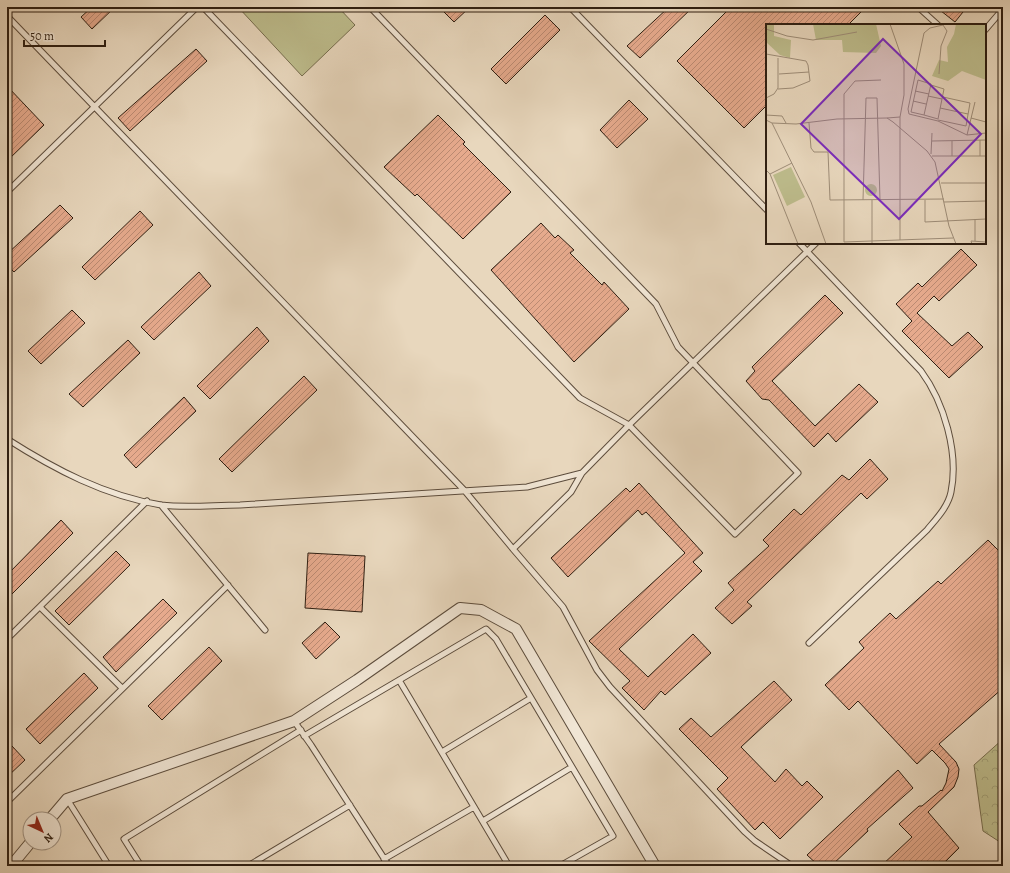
<svg xmlns="http://www.w3.org/2000/svg" width="1010" height="873" viewBox="0 0 1010 873" font-family="Alegreya,serif">
<defs>
<pattern id="forest-crowns" width="20" height="18" patternUnits="userSpaceOnUse"><rect width="20" height="18" fill="#bdbc8c"/><path d="M2 6a3 3 0 1 1 6 0M12 15a3 3 0 1 1 6 0" fill="none" stroke="#a3a178"/></pattern>
<pattern id="building-hatch" width="6" height="6" patternUnits="userSpaceOnUse"><rect width="6" height="6" fill="#e6aa8d"/><path d="M-1 1l2-2M0 6l6-6M5 7l2-2" fill="none" stroke="#bb8a72"/></pattern>
</defs>
<rect width="100%" height="100%" fill="#e8d7bd"/>
<filter id="stains"><feTurbulence type="fractalNoise" baseFrequency=".005" numOctaves="4"/><feColorMatrix values="0 0 0 0 .2 0 0 0 0 .09 0 0 0 0 .02 0 0 0 .5 -.17"/></filter>
<radialGradient id="worn" r=".72"><stop offset=".6" stop-color="#630" stop-opacity="0"/><stop offset="1" stop-color="#630" stop-opacity=".3"/></radialGradient>
<path fill="#bdbc8c" stroke="#766d4e" d="M238 7H338L355 25 302 76Z"/>
<path fill="url(#forest-crowns)" stroke="#766d4e" d="M1003 739V844L983 831 974 765Z"/>
<path fill="url(#building-hatch)" stroke="#2e1e11" d="M92 7H115L92 29 81 17Z
M439 7H470L454 22Z
M669 7H693L640 58 627 46Z
M731 7H866L848 25H767V105L744 128 677 61Z
M936 7H967L955 22Z
M545 15 560 30 506 84 491 69Z
M196 49 207 61 130 131 118 118Z
M7 86 44 125 7 161Z
M629 100 648 119 617 148 600 130Z
M438 115 465 142 463 144 511 192 463 239 417 194 415 196 384 167Z
M60 205 73 218 14 272 7 265V254Z
M140 211 153 225 95 280 82 267Z
M541 223 555 238 558 235 574 250 570 253 602 285 604 282 629 309 574 362 491 270Z
M961 249 977 265 939 301 934 296 917 313 952 346 968 332 983 347 949 378 902 331 912 321 896 304 918 283 922 287Z
M199 272 211 286 154 340 141 327Z
M825 295 843 313 772 381 815 426 859 384 878 402 836 442 828 433 814 447 769 400 762 399 746 381 755 371 752 367Z
M72 310 85 323 41 364 28 351Z
M257 327 269 341 210 399 197 386Z
M128 340 140 353 83 407 69 394Z
M304 376 317 390 232 472 219 459Z
M184 397 196 411 136 468 124 455Z
M870 459 888 479 867 499 861 493 747 602 752 606 732 624 715 608 734 590 728 583 769 546 763 540 794 509 801 515 842 475 849 480Z
M639 483 703 553 693 562 702 571 619 649 648 677 693 634 711 653 665 695 661 691 644 710 622 688 630 681 589 641 685 553 646 512 642 515 638 510 568 577 551 558 626 488 630 492Z
M61 520 73 533 7 599V575Z
M988 540 1003 555V688L939 744 956 762 959 769 958 777 954 787 928 812 959 848 941 866H881L912 837 899 824 919 806H922L941 790 942 791 946 783 949 769 945 763 932 750 917 764 858 701 849 710 825 685 864 648 859 642 890 613 896 619 938 581 941 584Z
M116 551 130 565 69 625 55 611Z
M308 553 365 556 362 612 305 608Z
M163 599 177 613 116 672 103 657Z
M325 622 340 637 316 659 302 643Z
M209 647 222 661 162 720 148 706Z
M84 673 98 688 40 744 26 729Z
M774 681 792 700 741 747 775 782 786 769 802 786 807 781 823 797 780 839 763 822 755 830 717 789 728 778 679 729 691 718 711 737Z
M12 746 25 760 7 777V751Z
M898 770 913 788 867 829 868 831 831 866H819L807 855Z"/>
<g fill="none" stroke-linecap="round" stroke-linejoin="round">
<defs>
<path id="service" d="M203 7 580 398 629 425 735 534 798 473 678 347 656 304 370 7
M570 7 767 210
M918 7 938 25
M7 16 464 490 513 549
M985 30 1003 9
M7 192 197 7
M799 243 921 371C944 402 959 453 951 492 948 507 936 519 927 530L809 643
M7 439C54 469 105 496 161 505 187 508 214 505 240 505L527 487 582 473 629 425 816 243
M582 473 571 492 513 549 563 607 597 670 610 687 745 832 755 841 792 866
M161 505 265 630
M40 607 122 688
M7 639 147 501
M399 680 509 866
M294 721 311 745 389 866
M304 736 486 629 496 639 613 836 560 866
M442 752 531 698
M67 799 109 866
M7 802 228 585
M483 821 572 767
M384 859 474 807
M141 866 124 839 301 730
M248 866 350 805"/>
<path id="minor" d="M50 819 67 799 294 721 357 680 460 608 481 610 516 629 655 866
M11 866 30 843"/>
</defs>
<use href="#service" stroke="#5c4c3c" stroke-width="7"/>
<use href="#minor" stroke="#5c4c3c" stroke-width="12"/>
<use href="#service" stroke="#f0e5d4" stroke-width="5"/>
<use href="#minor" stroke="#f0e5d4" stroke-width="10"/>
</g>
<g transform="translate(766 24)">
<rect width="220" height="220" fill="#e8d7bd"/>
<path d="M25 143 39 173 21 182 7 151ZM99 166a6 6 0 1 1 12 0a6 6 0 1 1-12 0Z" fill="#bdbc8c"/>
<path d="M0 0H8V12L25 16 24 34 14 31 0 18ZM47 0H110L115 22 110 29 77 28 76 16H50ZM190 0H220V56L196 47 182 57 166 52 173 36 182 38 181 23 188 10Z" fill="#bdbc8c"/>
<path fill="none" stroke="#9e8d78" stroke-width="1" d="M0 5 21 12 47 16 91 8M0 30 40 37 42 41 44 57 27 64 12 65M13 50 43 48M173 50 175 22 181 7 177 1 164 4 158 9 142 85 143 90 172 97 201 111 220 109M115 56 89 57 78 70V218L187 214M165 61 178 65 172 95M149 67 163 70M162 72 176 75M0 74 8 70 12 64V34M147 77 160 80M174 84 202 90M0 91 16 92 20 99M158 91 165 60 152 56 145 88 158 91 172 95M121 94 134 93 138 71V40L124 0M205 94 220 98M0 96 6 99 30 100 71 95 121 94 127 98 161 127 169 138 183 202 190 220M172 96 200 102 204 79 177 73M6 99 45 178 60 220M43 99 45 124 48 128H62L64 176 178 175M201 111 209 78M214 116V132M166 117 220 116M186 117V132M165 130 166 109M166 132H220M0 146 4 150 26 139M4 150 32 220M175 159H220M97 176 100 74H111L114 176M106 176V220M159 176V198L220 195M178 178 220 177M209 195V217M134 216V93M137 220H169M206 220 205 217 220 218"/>
<path fill="#7b2cbf" fill-opacity="0.15" stroke="#7b2cbf" stroke-width="2" d="M117 15 215 110 133 195 35 100Z"/>
<rect width="220" height="220" fill="none" stroke="#2e1e11" stroke-width="2"/>
</g>
<rect width="1010" height="873" fill="none" stroke="#e8d7bd" stroke-width="24"/>
<rect x="8" y="8" width="994" height="857" fill="none" stroke="#2e1e11" stroke-width="2"/>
<rect x="12" y="12" width="986" height="849" fill="none" stroke="#2e1e11"/>
<g transform="translate(42 831) rotate(136)"><circle r="19" fill="#f0e5d4" stroke="#a29586"/>
<path d="M0-3L7 15L0 10L-7 15Z" fill="#8f2418"/>
<text y="-6" font-size="11" font-weight="bold" text-anchor="middle" fill="#2e1e11">N</text>
</g>
<path d="M24 40v6h81v-6" fill="none" stroke="#2e1e11" stroke-width="2"/>
<text x="30" y="40" font-size="12" fill="#2e1e11" stroke="#f0e5d4" stroke-width="3" paint-order="stroke">50 m</text>
<rect width="100%" height="100%" filter="url(#stains)"/>
<rect width="100%" height="100%" fill="url(#worn)"/>
</svg>
